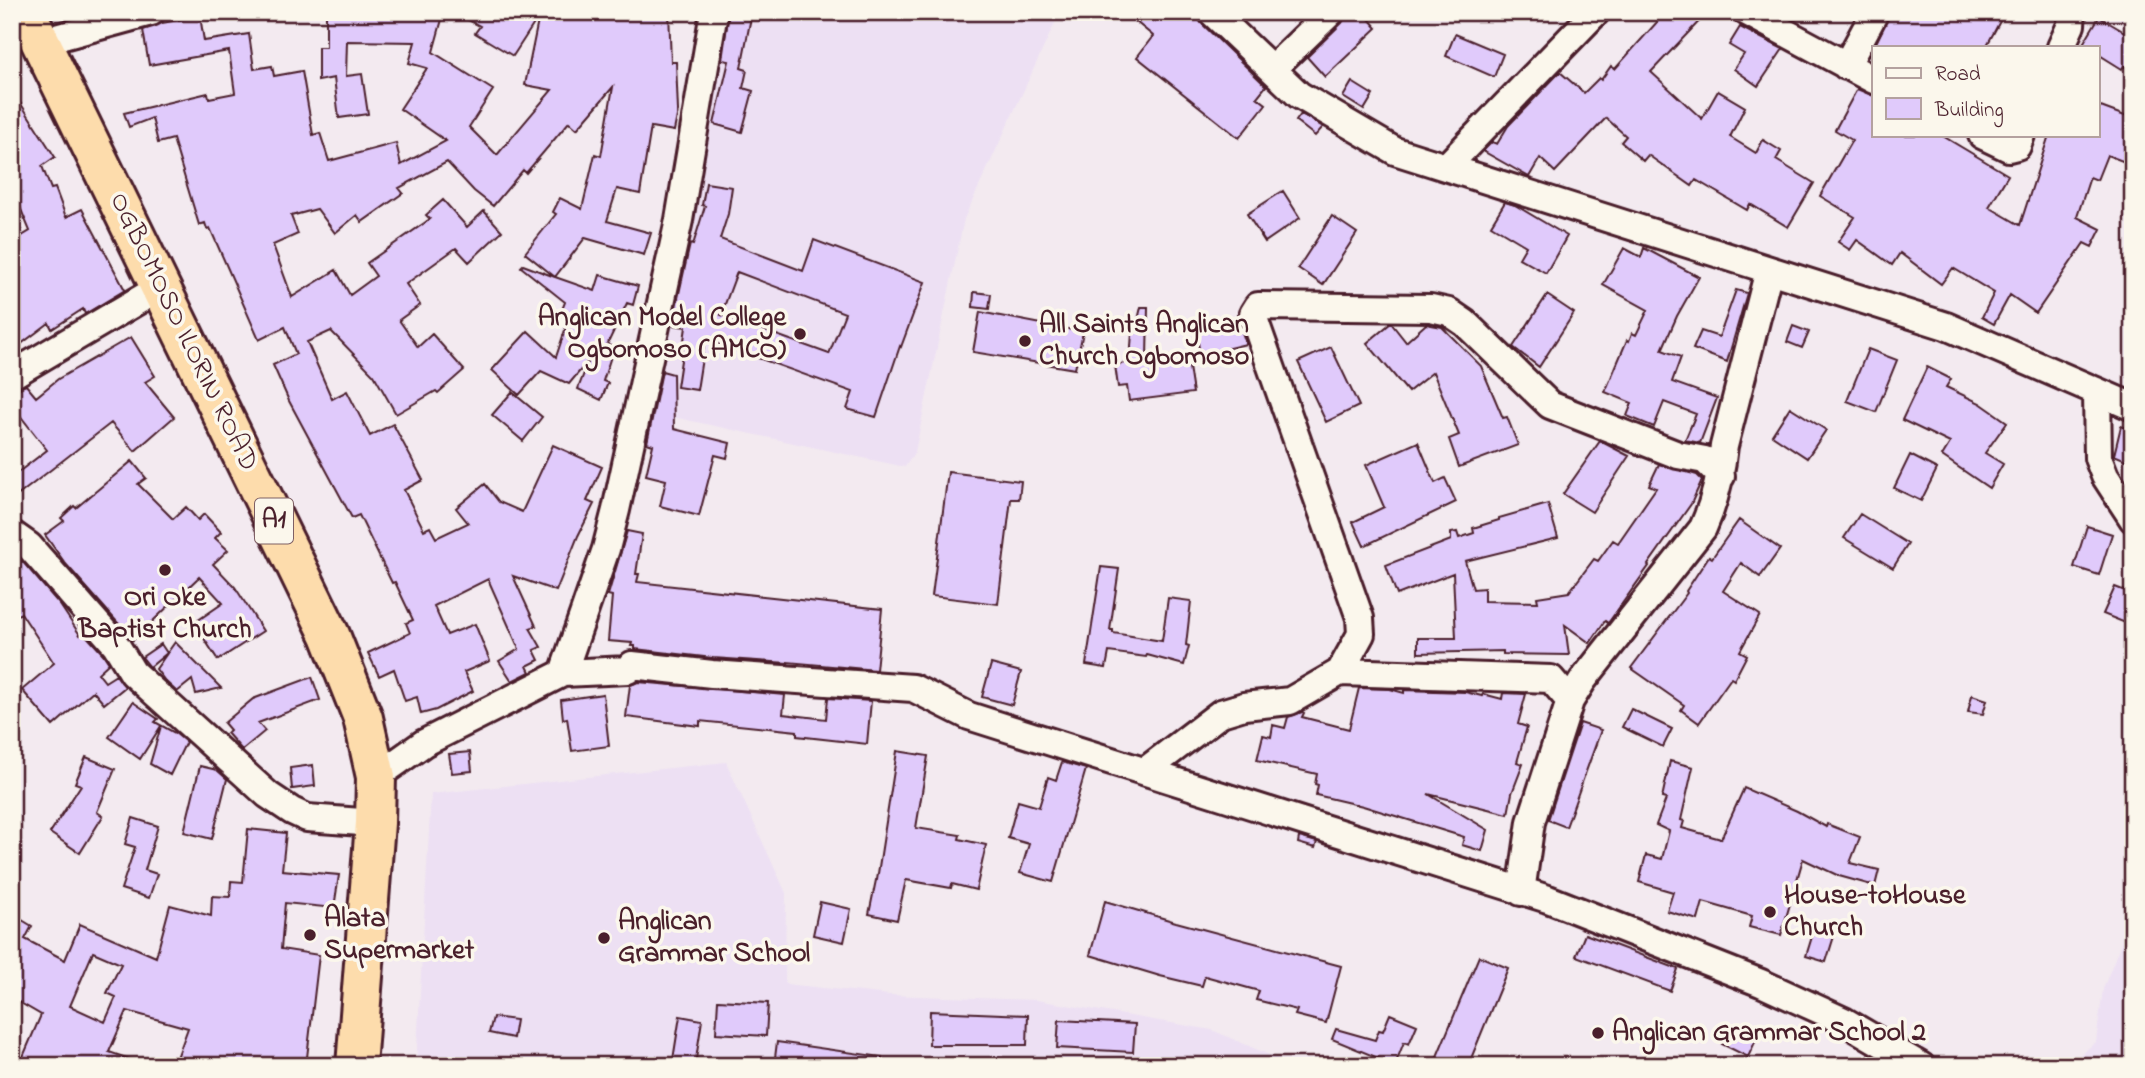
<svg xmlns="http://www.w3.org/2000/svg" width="2145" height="1078" viewBox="0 0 2145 1078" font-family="'Indie Flower',sans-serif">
<rect width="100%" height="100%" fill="#f3eaf0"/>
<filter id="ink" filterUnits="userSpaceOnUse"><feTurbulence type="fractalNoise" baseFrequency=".0143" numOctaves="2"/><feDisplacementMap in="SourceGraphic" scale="14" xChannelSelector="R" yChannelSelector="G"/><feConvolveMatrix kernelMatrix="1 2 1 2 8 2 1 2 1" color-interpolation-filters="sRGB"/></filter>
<g filter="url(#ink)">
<path fill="#ede0f3" d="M725 12H1060L964 219 915 452 905 467 645 411Z
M726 762 786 893 785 984 890 995 1037 1000 1212 1030 1295 1066H416L431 794Z
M2133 912V1066H2066L2096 1042 2103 989Z"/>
<path fill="#e0cafb" stroke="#4a1f2b" stroke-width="2" fill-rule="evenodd" d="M326 12H444L433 52 493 90 469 127 497 155 552 90 525 85 539 16 513 56 475 33 480 26 453 12H669L671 62H676L678 111 674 131 651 127 640 194 617 189 607 221 651 233 644 255 585 238 555 277 595 291 600 275 638 286 633 305 627 303 607 345 614 347 603 381 608 383 601 400 578 389 589 360 569 384 541 371 519 395 492 370 528 331 556 357 569 318 560 315 565 302 521 267 523 265 555 277 525 253 556 214 553 212 560 198 582 209 595 154 601 156 613 87 577 129 569 122 526 173 523 170 493 206 474 191 447 162 399 188 403 193 362 222 357 215 335 233 317 209 291 216 298 234 273 245 292 297 336 270 350 295 376 276 367 263 430 219 426 215 443 200 467 227 484 211 502 231 469 262 456 248 406 284 420 305 399 320 418 347 432 334 464 370 438 393 436 391 396 414 374 375 331 331 307 342 332 399 347 391 370 436 393 424 423 480 404 490 424 530 430 527 436 538 468 523 456 508 485 484 499 502 522 512 553 445 602 467 587 501 594 504 578 536 556 591 513 576 536 626 530 628 541 647 534 650 539 660 527 666 530 672 512 681 499 661 519 649 488 579 434 606 447 635 475 624 490 661 464 672 473 691 436 710 421 714 417 697 405 701 394 669 379 676 368 653 410 633 406 623 413 620 395 582 392 583 359 515 352 518 289 401 273 365 296 354 285 327 259 340 210 228 207 229 205 223 199 225 173 139 158 143 152 118 129 127 124 113 208 93 209 98 235 93 229 51 149 65 143 30 162 23 200 16 204 41 249 34 254 69 272 66 274 76 302 71 313 135 320 133 329 161 396 143 401 165 446 141 400 109 427 68 409 63 415 42 347 41 346 76 362 74 368 114 339 118 334 78 318 81V47H326Z
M729 12H752L741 68 747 70 743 88 753 91 742 132 714 124 729 61 722 60Z
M1124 12H1195L1201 23 1266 86 1257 97 1266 104 1239 138 1137 57 1153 36Z
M1348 12H1363L1377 28 1325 77 1307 57 1342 23Z
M1666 12H1708L1651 72 1702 119 1718 91 1745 107 1730 137 1756 153 1763 140 1781 151 1776 160 1814 183 1788 227 1750 204 1747 210 1696 180 1692 186 1648 155 1643 161 1621 142 1626 136 1606 118 1555 172 1540 158 1529 177 1483 151 1492 142 1497 144 1508 126 1560 72 1584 93 1599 78 1601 80 1611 66 1615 69Z
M1891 12H2005L1986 47H1874Z
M2099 17 2133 37V72L2124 66 2122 69 2098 54V47H2081Z
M1740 27 1783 49 1758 86 1734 69 1744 54 1729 45Z
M1455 34 1503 54 1494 77 1446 56Z
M1352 82 1373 95 1364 110 1343 97Z
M1857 89 1874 96V135H1941L2008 175 1989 207 2020 225 2049 135H2098V106L2133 119V165L2107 155 2097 180 2090 177 2077 217 2101 229 2092 247 2084 243 2036 313 2010 295 1994 324 1982 317 1994 293 1953 268 1941 284 1900 253 1892 265 1857 240 1850 250 1838 242 1855 217 1820 196 1852 140 1835 130Z
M12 90 55 157 42 166 51 189 55 188 66 217 82 209 125 290 85 314 83 309 52 329 49 323 21 344 12 331V242L30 231 12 188Z
M1301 114 1323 127 1315 136 1296 121Z
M706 183 732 187 728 214 720 239 803 271 814 240 925 282 901 347 900 346 876 417 847 409 853 392 705 339 697 390 677 387 686 327 672 325 690 244 693 245 705 206 702 205ZM737 272 845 313 829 354 721 315Z
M1283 191 1300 218 1265 242 1247 214Z
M1505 202 1515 205 1567 236 1546 273 1519 258 1526 246 1491 225Z
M1332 216 1357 233 1323 285 1298 268Z
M1624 248 1641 257 1644 248 1699 277 1677 316 1662 350 1681 357 1672 382 1717 398 1700 443 1685 440 1696 414 1664 402 1654 427 1627 416 1632 403 1605 392 1627 340 1629 341 1632 333 1636 335 1648 310 1603 285Z
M1736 290 1747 293 1727 362 1693 349 1701 331 1719 337Z
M974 292 991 294 989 309 973 307Z
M1547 295 1574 313 1539 367 1513 347Z
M1141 307H1148L1147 360 1187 354 1193 393 1129 401 1127 386 1118 387 1115 365 1130 362 1132 332 1135 333Z
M980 312 1083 332 1075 369 973 352Z
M1238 320 1246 344 1200 355 1196 330Z
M1391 323 1406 342 1426 324 1442 327 1481 366 1503 418 1507 417 1518 445 1459 467 1449 439 1459 435 1433 372 1408 392 1367 343Z
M1793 326 1809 332 1802 348 1787 342Z
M131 337 155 376 145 382 174 417 135 451 111 423 12 500V477L47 450 18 413 12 418V391L26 385 36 397 58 379Z
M1331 347 1359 406 1326 422 1298 362Z
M1868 349 1897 360 1876 412 1847 401Z
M1927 367 1951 379 1946 387 1980 403 2007 422 1985 453 2003 464 1989 488 1942 456 1950 443 1902 420Z
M662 371 673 374 674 429 730 443 727 458 715 455 699 516 660 506 666 480 646 475 653 445 647 443Z
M512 392 542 417 523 441 492 415Z
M1790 407 1826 430 1807 458 1772 435Z
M2121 426 2133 430V463L2114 455Z
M1600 441 1629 456 1592 512 1563 494Z
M1418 442 1435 483 1445 478 1456 502 1364 546 1353 522 1384 507 1366 465Z
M1910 455 1937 469 1921 501 1894 488Z
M132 461 146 478 138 484 173 519 186 507 198 520 204 514 221 532 215 538 228 550 213 564 235 587 263 631 218 660 194 623 223 603 199 577 133 640 65 563 45 535 64 521 61 518 74 506 76 508Z
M1659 464 1697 475 1702 480 1691 504 1648 565 1649 566 1611 619 1608 623 1605 621 1590 643 1565 625 1569 655 1503 654V651L1418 653V638H1456L1453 573 1397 595 1386 565 1451 540V533L1457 532 1459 538 1474 533 1473 528 1499 520V518L1548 504 1558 538 1465 561 1473 589 1484 588V601L1538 602 1537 597 1569 592 1594 559 1598 561 1613 540 1618 543 1656 488 1649 485Z
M948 472 1021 481 1019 499H1011L998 604 932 596Z
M1860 514 1908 544 1893 568 1844 538Z
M1739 520 1780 549 1760 577 1741 563 1723 591 1760 615 1740 651 1747 655 1734 680 1731 678 1699 723 1681 710 1684 705 1631 668 1687 593 1686 591 1709 556 1712 558Z
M2087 526 2112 534 2099 575 2074 567Z
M627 531 642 534 636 574H639L637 582 882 609 876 670 788 662V663L713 658 635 649V646H631L632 643 608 641 612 596 608 595Z
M22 561 60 605 80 635 83 632 103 654 109 663 98 673 105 682 116 675 125 687 104 704 93 691 53 726 22 690 54 663 21 613 12 618V568Z
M1101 567 1119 569 1110 630H1113V633L1162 641 1168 598 1191 601 1186 645 1189 646 1184 665 1147 655 1146 657 1109 652 1106 668 1086 665Z
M2115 587 2133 594V626L2103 614Z
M175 642 221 688 196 694 192 680 177 692 165 681 156 669Z
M161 644 167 653 150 667 142 657Z
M991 664 1021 672 1012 705 982 697Z
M312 677 320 700 258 723 265 731 242 750 227 733 230 730 224 723 253 699Z
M638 682 785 695 783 714 826 719 828 698 871 701 867 744 797 736V731L700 721V726L626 717 630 685Z
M1359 688 1390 689 1404 693V690L1465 692 1482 696 1483 694 1502 699 1503 693 1526 694 1518 724 1527 727 1517 762 1523 764 1512 793 1508 814 1428 794 1488 830 1482 851 1462 845 1464 837 1363 806 1316 795 1318 785 1315 784 1317 774 1257 760 1263 735 1271 737 1273 725 1285 728 1288 717 1302 712 1304 713 1302 717 1349 729Z
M603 694 609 746 572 751 567 718 563 719 561 700Z
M1972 695 1987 700 1983 714 1968 712Z
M133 702 158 719 155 722 175 733 186 742 170 775 150 764 161 726 140 759 109 737Z
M1631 709 1672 729 1663 747 1622 727Z
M1580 723 1601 730 1566 827 1548 820Z
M897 751 928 756 916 828 960 835 959 839 986 845 976 890 952 884 951 888 906 880 897 920 869 914 876 880H877Z
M470 752 472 771 452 773 449 754Z
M86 757 115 769 97 812 103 816 80 853 50 833 81 785 75 783Z
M1670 761 1693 767 1681 820 1684 821 1682 828 1721 839 1744 788 1797 811 1826 827 1827 824 1860 837 1850 863 1879 870 1875 886 1839 876 1803 859 1781 935 1749 927 1752 916 1703 902 1698 920 1667 911 1673 892 1639 882 1646 855 1662 859 1669 831 1656 825 1666 799 1662 798Z
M1062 762 1086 769 1053 882 1020 873 1029 844 1008 838 1018 801 1039 807 1048 777 1056 780Z
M313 765 315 786 292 789 290 768Z
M200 766 217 770 227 779 212 839 184 832Z
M133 818 158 826 145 870 157 874 149 898 121 889 135 847 125 844Z
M248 829 286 833 282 870 339 875 334 908 285 903 281 949 319 955 306 1066H174L188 1028 127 1011 109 1052 141 1063V1066H19L41 1015 12 998V914L32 926 25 939 65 960 80 924 156 957 170 905 211 916 212 896 230 897 231 881 243 882ZM93 952 121 964 107 993 116 997 105 1022 70 1006Z
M1299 837 1317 842 1315 848 1298 843Z
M1105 901 1176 922 1341 966 1326 1023 1295 1015 1297 1010 1256 1000 1259 991 1205 976 1202 986 1160 976 1090 955Z
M820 902 851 909 844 942 813 935Z
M1815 927 1835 933 1826 962 1806 956Z
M1585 934 1678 969 1670 991 1576 956Z
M1479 956 1508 968 1468 1066H1433Z
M718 1000 768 1003 766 1036 716 1033Z
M930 1011 1028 1015 1027 1045H929Z
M1390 1014 1417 1025 1409 1044 1404 1042 1395 1065 1332 1039 1336 1029 1375 1040 1379 1030 1383 1031Z
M680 1016 702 1020 695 1066H672Z
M493 1017 516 1020 513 1038 489 1033Z
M1059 1020 1135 1024 1133 1052 1057 1048Z
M1732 1025 1757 1038 1748 1057 1722 1044Z
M777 1042 882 1057V1066H774Z"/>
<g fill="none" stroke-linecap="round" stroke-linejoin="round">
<defs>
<path id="minor" d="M1212 12 1299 95 1395 151 1946 326 2133 407
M1747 12 1874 80
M41 42 151 12
M2061 47 2071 25 2072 12
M1846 66 1875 12
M1272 69 1331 12
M1982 135 2009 148 2017 146 2021 135
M1446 167 1596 12
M12 375 161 287
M2097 392 2098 458 2105 476 2133 519
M12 534 29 546 116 645 133 673 268 795 292 811 307 818 375 823
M1340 672 1551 679 1570 701
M563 673 606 549 616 510 679 220 714 12
M1145 771 1221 713 1244 706 1290 701 1340 672 1361 634 1360 618 1257 327 1253 314 1258 306 1431 308 1449 312 1465 323 1550 405 1678 455 1705 460 1721 476
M376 777 424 743 563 673 628 670 632 665 641 666 712 674 913 688 969 716 1548 899 1761 983 1844 1021 1921 1066
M1521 892 1531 822 1570 701 1583 680 1703 528C1715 501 1721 476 1724 446L1769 270"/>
<path id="highway" d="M26 12 330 635 363 718 376 777 375 823 356 1066"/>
</defs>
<use href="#minor" stroke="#4a1f2b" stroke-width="32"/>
<use href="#highway" stroke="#4a1f2b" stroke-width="44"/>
<use href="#minor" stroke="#fbf7ec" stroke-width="26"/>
<use href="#highway" stroke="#fddcac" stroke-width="38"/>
</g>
</g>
<g fill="#4a1f2b" stroke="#fbf7ec" stroke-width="2.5">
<circle cx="800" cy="334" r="7"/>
<circle cx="1025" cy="341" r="7"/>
<circle cx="165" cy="570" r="7"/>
<circle cx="1770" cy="912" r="7"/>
<circle cx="310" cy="935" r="7"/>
<circle cx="604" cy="938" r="7"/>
<circle cx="1598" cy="1033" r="7"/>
</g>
<g text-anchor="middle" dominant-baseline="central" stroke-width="7" stroke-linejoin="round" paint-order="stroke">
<rect fill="#fbf7ec" stroke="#7f6065" stroke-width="2" x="255" y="498.5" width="38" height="45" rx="5"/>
<g font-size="26" font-weight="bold" fill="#4a1f2b">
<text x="274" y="521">A1</text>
</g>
<g font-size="28" font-weight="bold" fill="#4a1f2b" stroke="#fbf7ec" text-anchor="start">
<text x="786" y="318" text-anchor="end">Anglican Model College<tspan x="786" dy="32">Ogbomoso (AMCO)</tspan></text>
<text x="1039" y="325">All Saints Anglican<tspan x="1039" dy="32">Church Ogbomoso</tspan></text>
<text x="165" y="598" text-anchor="middle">Ori Oke<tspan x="165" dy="32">Baptist Church</tspan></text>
<text x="1784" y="896">House-toHouse<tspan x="1784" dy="32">Church</tspan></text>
<text x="324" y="919">Alata<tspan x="324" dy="32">Supermarket</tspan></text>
<text x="618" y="922">Anglican<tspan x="618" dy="32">Grammar School</tspan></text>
<text x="1612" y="1033">Anglican Grammar School 2</text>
</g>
<g font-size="28" fill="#4a1f2b" stroke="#fbf7ec">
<text transform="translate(183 332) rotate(64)">OGBOMOSO ILORIN ROAD</text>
</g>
</g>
<rect width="2145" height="1078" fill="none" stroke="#fbf7ec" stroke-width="42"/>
<rect x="21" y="21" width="2103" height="1036" fill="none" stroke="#4a1f2b" stroke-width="2.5" filter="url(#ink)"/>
<rect x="1872" y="46" width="228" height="91" fill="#fbf7ec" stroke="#b4a19f" stroke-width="2"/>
<rect x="1886" y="68" width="35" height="10" fill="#fbf7ec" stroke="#b4a19f" stroke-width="2"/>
<text x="1935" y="80" font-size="21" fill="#4a1f2b">Road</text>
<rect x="1886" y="98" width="35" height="21" fill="#e0cafb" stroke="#b4a19f" stroke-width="2"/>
<text x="1935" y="116" font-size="21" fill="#4a1f2b">Building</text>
</svg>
